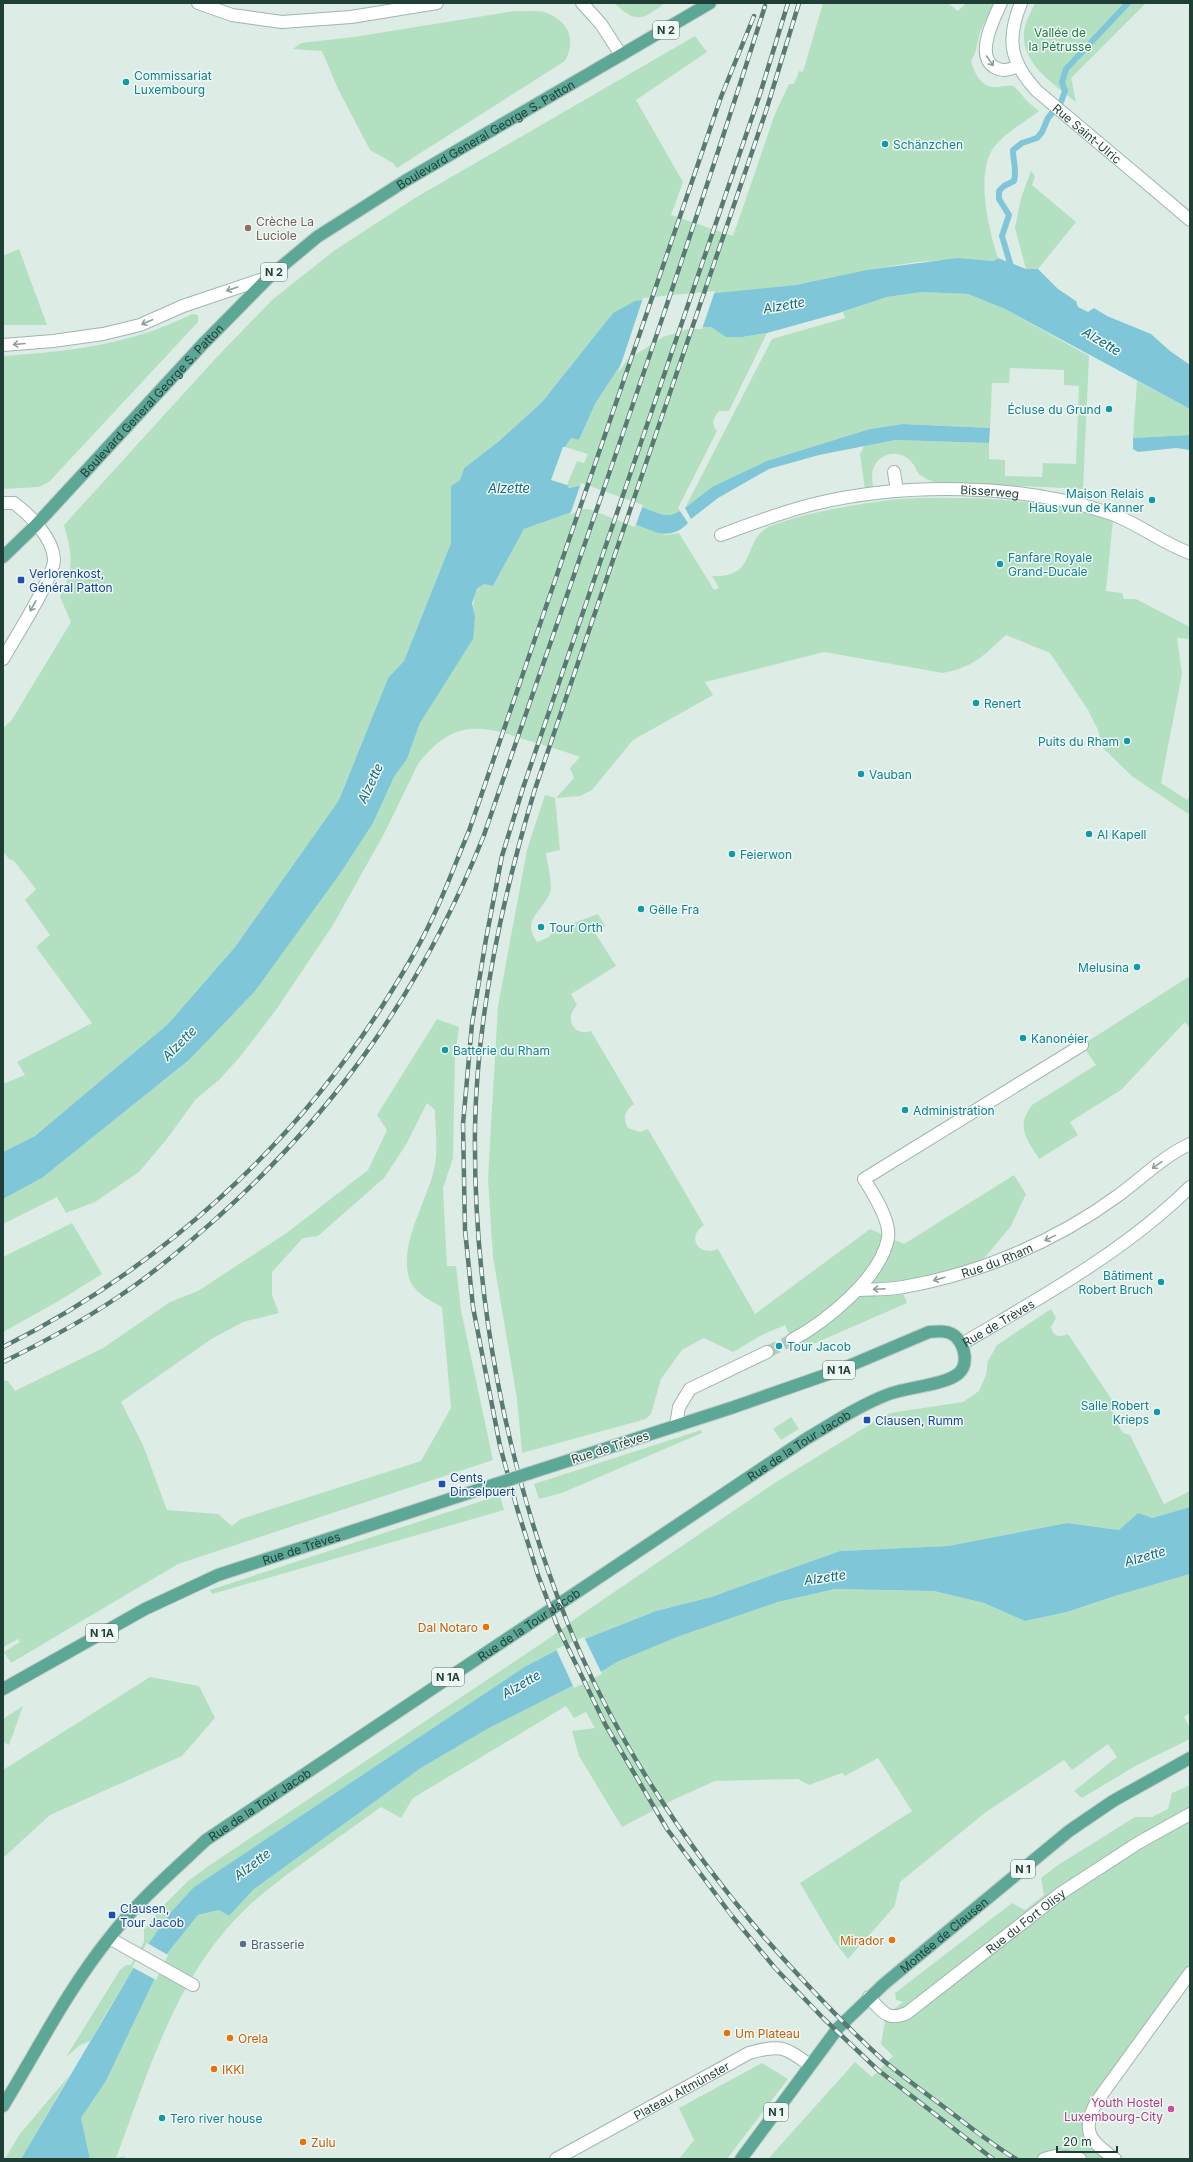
<svg xmlns="http://www.w3.org/2000/svg" width="1193" height="2162" viewBox="0 0 1193 2162" font-family="Inter,sans-serif">
<rect width="100%" height="100%" fill="#deece6"/>
<path fill="#b4e0c2" fill-rule="evenodd" d="M614 3H665C642 20 637 24 614 3Z
M823 3H948L958 11 966 3H994L980 32 975 53 971 61C974 72 980 85 992 87 1000 88 1007 84 1014 86L1028 102 1039 111C1024 123 1002 134 992 150 976 177 989 231 998 258L994 261C926 253 862 273 796 285 735 296 674 304 613 313L542 402 498 442 464 468 460 480 451 486V543L404 661 388 678 339 800 235 947 168 1024 35 1136 3 1152V1084L25 1075 17 1062 92 1023 36 947 50 935 25 900 36 889 14 861 9 859 3 851V728L11 721 71 622 60 597C75 567 72 555 64 525L215 359 272 300 335 250 415 198 695 36 707 52 636 100 683 182 671 215 733 236 775 114 789 84H794L799 71 803 72Z
M1035 3H1146L1071 78 1076 102C1055 85 1021 64 1024 32 1025 22 1031 12 1035 3Z
M515 11C524 12 535 10 544 12 568 20 577 39 565 61L397 168 393 163 370 150 338 89 322 51 293 49 301 43 354 37Z
M1031 171 1035 176 1032 185 1076 222 1038 269H1026L1015 228 1021 198Z
M19 249 47 325H3V256Z
M922 292 968 294 1005 309 1089 356 1083 489 934 482C929 480 924 478 920 475 916 472 916 467 913 464 906 453 890 450 880 459 870 467 872 477 873 488L865 490 860 454 865 444 895 440 989 443V459L1005 460V476L1042 477 1043 463 1076 464 1079 386 1064 385V370L1010 368 1009 383H992L990 428 903 424 870 429 712 487 685 508 772 339 845 318 843 312 887 297Z
M192 314 198 315V322L49 482 39 487 3 489V356C71 351 130 345 192 314Z
M688 327H711L726 337H742L767 333 729 411H719C713 418 711 424 717 431L678 508 680 511 671 515H663L583 485 568 488 567 485 577 461 584 463 588 454 565 447 571 438 579 440 595 404 625 358 662 335Z
M1137 381 1190 409V435L1133 438Z
M977 498 1051 504 1113 520 1106 591 1122 593 1124 599H1136L1190 627V639L1177 638 1182 674 1161 783 1187 800 1190 795V815L1133 777 1103 748 1098 730 1088 710 1050 653 1006 635C983 656 974 667 943 673L824 652 705 682 713 695 633 740 592 790 580 796 555 798 560 850 546 853C547 861 553 886 550 893 542 912 521 920 537 942L549 937 552 931 598 914 605 926 595 933 616 966 571 994 577 1005C564 1018 573 1037 591 1031L634 1104C625 1111 622 1117 628 1128L640 1132 648 1129 704 1225C686 1237 698 1257 718 1249L755 1314 870 1229 904 1244 1014 1175 1026 1194 1011 1226 976 1268 901 1288 907 1303 797 1351 785 1325 760 1336 733 1352 704 1338 682 1350 661 1379 651 1414 646 1419 522 1453 517 1399 493 1257 488 1179 498 1006 527 850 545 795 556 798 574 778 570 768 580 757C564 751 547 746 530 741 481 725 454 718 418 764L385 832 333 925 276 1010 239 1058 219 1080 196 1099 166 1140 139 1172 95 1202 66 1213 57 1197 3 1224V1199L42 1178 189 1060 373 823 394 777 407 759 420 723 475 616C472 603 472 592 484 584L493 586 524 529 572 512 579 507H589L666 535 679 533 714 590 719 588 712 576C760 579 740 537 773 525 812 511 857 504 898 499 924 497 951 498 977 498Z
M1190 976V1029L1185 1022 1121 1090 1070 1122 1078 1135 1039 1159C1027 1139 1015 1127 1032 1105L1096 1065 1082 1045Z
M437 1019 459 1027 455 1057 453 1158 443 1188 447 1266H456L461 1310 493 1460 178 1564 11 1663 4 1652 20 1642 18 1639 3 1647V1380L8 1381 15 1391 103 1348 170 1302 198 1291 288 1232 368 1170 387 1130 377 1115ZM427 1103 435 1110C435 1127 438 1147 435 1165 429 1199 395 1248 411 1283 416 1293 432 1302 442 1307L451 1408 421 1461 241 1519 232 1526 218 1514 167 1510 143 1445 121 1402 213 1338 243 1322 279 1313 272 1295V1272L303 1238 318 1236 384 1178 407 1143Z
M72 1223 102 1274 57 1302 3 1332V1257Z
M1051 1309 1056 1318 1051 1327C1053 1336 1059 1338 1068 1334L1116 1406 1112 1415 1123 1433 1130 1435 1164 1504 1190 1491V1507L1152 1518 1137 1514 1119 1530 1067 1523 948 1546 840 1551 711 1597 656 1611 557 1650 526 1666 194 1887C152 1934 122 1987 90 2041L80 2045 66 2057 120 1970 126 1965H131L144 1942V1930L164 1905 188 1881 210 1865 551 1637 576 1618 776 1482 877 1420 890 1413 963 1402 979 1391 986 1375 988 1361 997 1345Z
M791 1417 799 1429 781 1440 773 1429Z
M701 1430 702 1433 562 1493 539 1499 534 1484Z
M500 1495 504 1510 212 1594 210 1590Z
M1190 1574V1713L1184 1717 1190 1728V1739L1137 1765 1082 1798 1074 1791 1117 1757 1108 1744 1072 1770 1064 1760 986 1812 900 1882C899 1891 896 1897 895 1906L848 1959 834 1941 800 1883 912 1811 878 1758 845 1776 842 1773 809 1785 798 1779 715 1781 675 1799 622 1827 579 1756 572 1731 595 1728 586 1712 574 1718 566 1706 413 1798 401 1818 381 1807C341 1836 299 1864 261 1895 179 1964 152 2063 116 2158L125 2156 124 2159H90L81 2118 106 2081 166 1955 198 1915 219 1910 229 1916 253 1890 421 1768 489 1728 604 1670 617 1662 677 1637 778 1602 835 1589 934 1591 984 1603 1025 1621 1067 1612 1115 1596Z
M150 1677 199 1686 215 1718 182 1756 50 1815 3 1858V1770Z
M23 1706 9 1745 3 1742V1719Z
M1190 1785V1973L1097 2101 1089 2130 1115 2159H768L855 2062 872 2077 893 2056 881 2044 886 2015 903 2002 896 2000 895 1993 1012 1903 1025 1910 1044 1895 1041 1878 1058 1865 1135 1817H1152L1168 1809 1172 1793Z
M762 2063 788 2079 727 2159H679L694 2140 679 2108Z
M69 2076 21 2159H5L19 2135Z"/>
<path fill="#7fc7d8" d="M957 258 994 261 998 258 1026 269H1038L1058 289 1076 301 1078 307 1088 312 1094 308 1107 316 1151 334 1170 351 1190 365V409L1005 309 968 294 922 292 887 297 839 313 767 333 742 337H726L711 327H688L662 335 625 358 595 404 579 440 571 438 565 447H563L551 480 567 485 569 488 583 485 663 515H671L680 511 688 523C678 533 671 535 658 533L589 507H579L572 512 524 529 493 586 484 584 477 589 472 603 475 616 473 639 420 723 407 759 394 777 373 823 339 875 255 991 189 1060 42 1178 3 1199V1152L35 1136 168 1024 235 947 339 800 388 678 404 661 451 543V486L460 480 464 468 498 442 542 402 613 313 635 301 796 285 867 270Z
M903 424 990 428 989 443 895 440 819 455 769 469 718 498 691 519 685 508 712 487 767 461 870 429Z
M1190 435V450L1176 448 1138 452 1133 449V438Z
M1190 1507V1574L1115 1596 1067 1612 1025 1621 984 1603 934 1591 835 1589 778 1602 677 1637 617 1662 604 1670 489 1728 421 1768 253 1890 229 1916 219 1910 198 1915 166 1955 106 2081 81 2118 90 2159H21L146 1947 172 1911 194 1887 526 1666 557 1650 656 1611 711 1597 840 1551 948 1546 1067 1523 1119 1530 1138 1513 1152 1518Z"/>
<path fill="#deece6" d="M715 291 702 329H688L663 337 627 360 618 373 643 298Z
M581 483 643 505 635 527 589 509H580L570 515Z
M584 1637 602 1674 574 1688 556 1649Z
M147 1943 168 1955 156 1980 132 1967Z"/>
<g fill="none" stroke-linecap="round" stroke-linejoin="round">
<path stroke="#7fc7d8" stroke-width="6" d="M1012 270 1002 236 1009 215 999 199V191L1004 186 1014 181C1017 170 1013 161 1013 150L1022 143 1037 138 1042 132 1048 118 1061 102 1065 91 1062 82 1066 69 1128 3"/>
<path stroke="#b8c9c3" stroke-width="12" stroke-dasharray="12 6" stroke-linecap="butt" d="M767 1352 792 1340"/>
<defs>
<g id="street">
<path d="M198 3 232 15 282 22 351 17 437 3"/>
<path d="M582 3 601 24 621 55"/>
<path d="M1001 3C994 18 975 55 994 67 1003 72 1009 70 1018 66"/>
<path d="M1150 186 1190 220"/>
<path d="M3 345 53 341 103 334 140 325 183 306 269 277"/>
<path d="M894 472 897 491"/>
<path d="M3 503H14C30 515 53 538 54 559 55 576 13 641 3 659"/>
<path id="s1" d="M721 535C750 524 780 513 810 505 902 482 1022 483 1112 514 1139 524 1162 543 1190 553"/>
<path id="s2" d="M857 1290C872 1289 888 1290 903 1287 979 1274 1054 1242 1116 1197 1141 1179 1162 1157 1190 1144"/>
<path d="M792 1340C825 1322 881 1278 888 1238 891 1221 873 1193 864 1179L1082 1045"/>
<path id="s3" d="M962 1344C1041 1297 1124 1252 1190 1187"/>
<path d="M676 1426 679 1407 690 1389 767 1352"/>
<path d="M109 1938 193 1985"/>
<path id="s4" d="M869 1997C882 2011 887 2022 907 2013L1061 1893 1138 1843 1190 1814"/>
<path id="s5" d="M556 2159 749 2053C781 2044 784 2047 810 2065"/>
<path d="M1044 2159 1055 2156 1080 2159"/>
<path d="M1115 2159C1090 2140 1080 2132 1097 2101L1190 1973"/>
</g>
<g id="secondary">
<path id="s6" d="M1021 3C1006 40 1010 62 1037 91L1150 186"/>
</g>
<g id="primary">
<path id="s7" d="M3 557 36 525 203 344 269 277 317 237 405 181 710 3"/>
<path id="s8" d="M3 1689 145 1609 218 1575 496 1484"/>
<path id="s9" d="M3 2106C38 2049 68 1989 110 1937 138 1901 173 1871 206 1840L806 1439C833 1423 860 1405 889 1394 908 1387 944 1385 958 1374 969 1365 965 1347 957 1338 950 1330 939 1331 929 1332L837 1371 731 1408 530 1473"/>
<path id="s10" d="M741 2159 838 2028 884 1984 1069 1831 1113 1801 1190 1758"/>
</g>
</defs>
<use href="#street" stroke="#a1b4ae" stroke-width="14"/>
<use href="#secondary" stroke="#9cb9b0" stroke-width="14"/>
<use href="#primary" stroke="#c0c9c7" stroke-width="14"/>
<use href="#street" stroke="#fff" stroke-width="12"/>
<use href="#secondary" stroke="#fff" stroke-width="12"/>
<use href="#primary" stroke="#5da797" stroke-width="12"/>
<defs>
<path id="rail" d="M788 3 760 94 523 788 502 856 486 939 472 1024 463 1124 465 1230 473 1307 500 1446 517 1508 538 1575 557 1625 605 1724 667 1829 732 1916 775 1968 823 2018 878 2070 993 2159
M799 3 766 111 535 789C502 898 477 1014 475 1128 473 1295 505 1463 566 1619 611 1733 684 1844 764 1937 802 1980 841 2022 884 2061 902 2076 921 2090 940 2104 965 2123 989 2143 1016 2159
M3 1347C159 1269 295 1146 388 997 403 973 418 949 430 923 445 893 456 861 469 831L721 97 754 16
M3 1362C42 1343 81 1322 118 1297 153 1274 186 1245 218 1217 338 1109 424 986 484 835 579 559 677 284 765 6"/>
</defs>
<use href="#rail" stroke="#587a72" stroke-width="4.5"/>
<use href="#rail" stroke="#eff8f4" stroke-width="3" stroke-dasharray="9" stroke-linecap="butt"/>
<defs>
<path id="primary-bridge" d="M496 1484 530 1473"/>
</defs>
<use href="#primary-bridge" stroke="#c0c9c7" stroke-width="14" stroke-linecap="butt"/>
<use href="#primary-bridge" stroke="#5da797" stroke-width="12"/>
</g>
<defs><path id="oneway-shaft" d="M-6 0H5M1.5-3L5.5 0L1.5 3" fill="none" stroke-width="1.6" stroke-linecap="round" stroke-linejoin="round"/></defs>
<g stroke="#8e9e9a">
<use href="#oneway-shaft" transform="translate(990 61) rotate(56)"/>
<use href="#oneway-shaft" transform="translate(232 289) rotate(161)"/>
<use href="#oneway-shaft" transform="translate(147 322) rotate(157)"/>
<use href="#oneway-shaft" transform="translate(19 344) rotate(175)"/>
<use href="#oneway-shaft" transform="translate(33 606) rotate(119)"/>
<use href="#oneway-shaft" transform="translate(1157 1165) rotate(145)"/>
<use href="#oneway-shaft" transform="translate(1050 1238) rotate(154)"/>
<use href="#oneway-shaft" transform="translate(939 1279) rotate(164)"/>
<use href="#oneway-shaft" transform="translate(879 1289) rotate(177)"/>
</g>
<g fill="#0f9aa8" stroke="#eff8f4" stroke-width="1.5">
<circle cx="126" cy="82" r="4"/>
<circle cx="885" cy="144" r="4"/>
<circle cx="1109" cy="409" r="4"/>
<circle cx="1152" cy="500" r="4"/>
<circle cx="1000" cy="564" r="4"/>
<circle cx="976" cy="703" r="4"/>
<circle cx="1127" cy="741" r="4"/>
<circle cx="861" cy="774" r="4"/>
<circle cx="1089" cy="834" r="4"/>
<circle cx="732" cy="854" r="4"/>
<circle cx="641" cy="909" r="4"/>
<circle cx="541" cy="927" r="4"/>
<circle cx="1137" cy="967" r="4"/>
<circle cx="1023" cy="1038" r="4"/>
<circle cx="445" cy="1050" r="4"/>
<circle cx="905" cy="1110" r="4"/>
<circle cx="1161" cy="1282" r="4"/>
<circle cx="779" cy="1346" r="4"/>
<circle cx="1157" cy="1412" r="4"/>
<circle cx="162" cy="2118" r="4"/>
</g>
<circle fill="#8d6e63" stroke="#eff8f4" stroke-width="1.5" cx="248" cy="228" r="4"/>
<g fill="#1a4fb4" stroke="#eff8f4" stroke-width="1.5">
<rect x="17" y="576" width="8" height="8" rx="2"/>
<rect x="863" y="1416" width="8" height="8" rx="2"/>
<rect x="438" y="1480" width="8" height="8" rx="2"/>
<rect x="108" y="1911" width="8" height="8" rx="2"/>
</g>
<g fill="#e8710a" stroke="#eff8f4" stroke-width="1.5">
<circle cx="486" cy="1627" r="4"/>
<circle cx="892" cy="1940" r="4"/>
<circle cx="727" cy="2033" r="4"/>
<circle cx="230" cy="2038" r="4"/>
<circle cx="214" cy="2069" r="4"/>
<circle cx="303" cy="2142" r="4"/>
</g>
<circle fill="#5c6f8a" stroke="#eff8f4" stroke-width="1.5" cx="243" cy="1944" r="4"/>
<circle fill="#d1479c" stroke="#eff8f4" stroke-width="1.5" cx="1171" cy="2109" r="4"/>
<g text-anchor="middle" dominant-baseline="central" stroke-width="3" stroke-linejoin="round" paint-order="stroke">
<g fill="#eff8f4" stroke="#5d766f" stroke-width="1">
<rect x="653" y="21" width="26" height="18" rx="3"/>
<rect x="261" y="263" width="26" height="18" rx="3"/>
<rect x="823" y="1361" width="32" height="18" rx="3"/>
<rect x="86" y="1624" width="32" height="18" rx="3"/>
<rect x="432" y="1668" width="32" height="18" rx="3"/>
<rect x="1011" y="1860" width="24" height="18" rx="3"/>
<rect x="764" y="2103" width="24" height="18" rx="3"/>
</g>
<g font-size="11" font-weight="bold" fill="#1e3e36">
<text x="666" y="30">N 2</text>
<text x="274" y="272">N 2</text>
<text x="839" y="1370">N 1A</text>
<text x="102" y="1633">N 1A</text>
<text x="448" y="1677">N 1A</text>
<text x="1023" y="1869">N 1</text>
<text x="776" y="2112">N 1</text>
</g>
<g font-size="12" fill="#237948" stroke="#eff8f4">
<text x="1060" y="32">Vallée de<tspan x="1060" dy="14">la Pétrusse</tspan></text>
</g>
<g font-size="12" fill="#0d838f" stroke="#eff8f4" text-anchor="start">
<text x="134" y="75">Commissariat<tspan x="134" dy="14">Luxembourg</tspan></text>
<text x="893" y="144">Schänzchen</text>
<text x="1101" y="409" text-anchor="end">Écluse du Grund</text>
<text x="1144" y="493" text-anchor="end">Maison Relais<tspan x="1144" dy="14">Haus vun de Kanner</tspan></text>
<text x="1008" y="557">Fanfare Royale<tspan x="1008" dy="14">Grand-Ducale</tspan></text>
<text x="984" y="703">Renert</text>
<text x="1119" y="741" text-anchor="end">Puits du Rham</text>
<text x="869" y="774">Vauban</text>
<text x="1097" y="834">Al Kapell</text>
<text x="740" y="854">Feierwon</text>
<text x="649" y="909">Gëlle Fra</text>
<text x="549" y="927">Tour Orth</text>
<text x="1129" y="967" text-anchor="end">Melusina</text>
<text x="1031" y="1038">Kanonéier</text>
<text x="453" y="1050">Batterie du Rham</text>
<text x="913" y="1110">Administration</text>
<text x="1153" y="1275" text-anchor="end">Bâtiment<tspan x="1153" dy="14">Robert Bruch</tspan></text>
<text x="787" y="1346">Tour Jacob</text>
<text x="1149" y="1405" text-anchor="end">Salle Robert<tspan x="1149" dy="14">Krieps</tspan></text>
<text x="170" y="2118">Tero river house</text>
</g>
<g font-size="12" fill="#1e3e36" stroke="#eff8f4">
<text stroke="none"><textPath href="#s6" startOffset="162">Rue Saint-Ulric</textPath></text>
<text stroke="none"><textPath href="#s7" startOffset="646">Boulevard General George S. Patton</textPath></text>
<text stroke="none"><textPath href="#s7" startOffset="216">Boulevard General George S. Patton</textPath></text>
<text stroke="none"><textPath href="#s1" startOffset="275">Bisserweg</textPath></text>
<text stroke="none"><textPath href="#s2" startOffset="144">Rue du Rham</textPath></text>
<text stroke="none"><textPath href="#s3" startOffset="42">Rue de Trèves</textPath></text>
<text stroke="none"><textPath href="#s9" startOffset="1049">Rue de la Tour Jacob</textPath></text>
<text transform="translate(610 1447) rotate(-18)">Rue de Trèves</text>
<text stroke="none"><textPath href="#s8" startOffset="331">Rue de Trèves</textPath></text>
<text stroke="none"><textPath href="#s9" startOffset="725">Rue de la Tour Jacob</textPath></text>
<text stroke="none"><textPath href="#s9" startOffset="401">Rue de la Tour Jacob</textPath></text>
<text stroke="none"><textPath href="#s4" startOffset="196">Rue du Fort Olisy</textPath></text>
<text stroke="none"><textPath href="#s10" startOffset="304">Montée de Clausen</textPath></text>
<text stroke="none"><textPath href="#s5" startOffset="143">Plateau Altmünster</textPath></text>
</g>
<g font-size="12" fill="#785e54" stroke="#eff8f4" text-anchor="start">
<text x="256" y="221">Crèche La<tspan x="256" dy="14">Luciole</tspan></text>
</g>
<g font-size="12" fill="#164399" stroke="#eff8f4" text-anchor="start">
<text x="29" y="573">Verlorenkost,<tspan x="29" dy="14">Général Patton</tspan></text>
<text x="875" y="1420">Clausen, Rumm</text>
<text x="450" y="1477">Cents,<tspan x="450" dy="14">Dinselpuert</tspan></text>
<text x="120" y="1908">Clausen,<tspan x="120" dy="14">Tour Jacob</tspan></text>
</g>
<g font-size="12" fill="#c56008" stroke="#eff8f4" text-anchor="start">
<text x="478" y="1627" text-anchor="end">Dal Notaro</text>
<text x="884" y="1940" text-anchor="end">Mirador</text>
<text x="735" y="2033">Um Plateau</text>
<text x="238" y="2038">Orela</text>
<text x="222" y="2069">IKKI</text>
<text x="311" y="2142">Zulu</text>
</g>
<g font-size="12" fill="#4e5e75" stroke="#eff8f4" text-anchor="start">
<text x="251" y="1944">Brasserie</text>
</g>
<g font-size="12" fill="#b23c85" stroke="#eff8f4" text-anchor="end">
<text x="1163" y="2102">Youth Hostel<tspan x="1163" dy="14">Luxembourg-City</tspan></text>
</g>
<g font-size="13" font-style="italic" fill="#116980" stroke="#eff8f4">
<text transform="translate(784 305) rotate(-10)">Alzette</text>
<text transform="translate(1102 341) rotate(31)">Alzette</text>
<text x="509" y="488">Alzette</text>
<text transform="translate(370 783) rotate(-65)">Alzette</text>
<text transform="translate(179 1043) rotate(-45)">Alzette</text>
<text transform="translate(1145 1556) rotate(-16)">Alzette</text>
<text transform="translate(825 1577) rotate(-8)">Alzette</text>
<text transform="translate(521 1684) rotate(-30)">Alzette</text>
<text transform="translate(252 1864) rotate(-37)">Alzette</text>
</g>
</g>
<rect width="1193" height="2162" fill="none" stroke="#1e3e36" stroke-width="8"/>
<path d="M1057 2146v6h60v-6" fill="none" stroke="#1e3e36" stroke-width="2"/>
<text x="1063" y="2146" font-size="12" fill="#1e3e36" stroke="#eff8f4" stroke-width="3" paint-order="stroke">20 m</text>
</svg>
